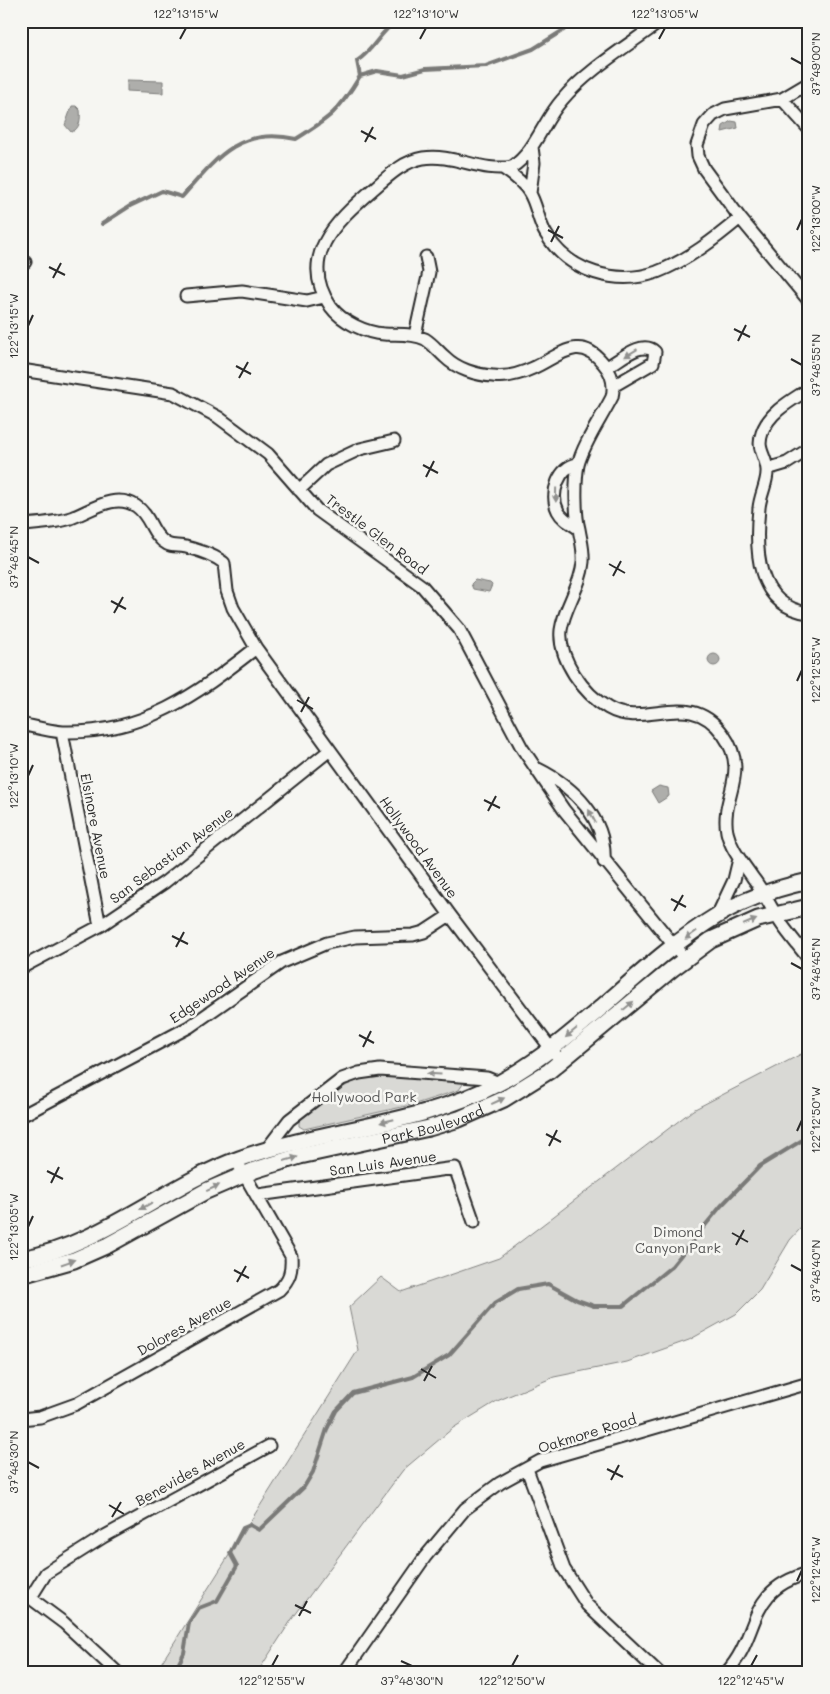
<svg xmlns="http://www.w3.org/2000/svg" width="830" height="1694" viewBox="0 0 830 1694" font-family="Mali,sans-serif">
<rect width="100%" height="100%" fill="#f6f6f2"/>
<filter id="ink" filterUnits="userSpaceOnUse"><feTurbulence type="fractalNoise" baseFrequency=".02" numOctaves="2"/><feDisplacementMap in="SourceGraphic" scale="10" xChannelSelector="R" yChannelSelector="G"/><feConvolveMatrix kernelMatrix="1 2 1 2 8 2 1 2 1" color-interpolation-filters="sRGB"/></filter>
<g filter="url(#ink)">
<path fill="#d9d9d5" stroke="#828280" d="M809 1050V1219L790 1240 760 1290 736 1314 689 1340 627 1362 554 1377 497 1401 453 1428 403 1470 292 1619 257 1673H155L358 1350 349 1307 381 1277 401 1292 499 1258 693 1110Z
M377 1076 462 1081 463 1084 459 1090 415 1104 304 1129 299 1126V1120C326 1099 342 1081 377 1076Z"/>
<path fill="#aeaeab" stroke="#7a7a78" d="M127 80 163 81V93L127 91Z
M72 106H76L80 110C81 118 80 130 71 132L65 125Z
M731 121 737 122 738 128 722 132 723 126Z
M475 580 490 583 492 585 489 592 473 589 471 584Z
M708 660a6 6 0 1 1 12 0a6 6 0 1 1-12 0Z
M659 786 668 788 669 796 658 803 651 791Z"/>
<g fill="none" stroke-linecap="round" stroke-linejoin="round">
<path stroke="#7a7a78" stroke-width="4" d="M360 76 377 71 403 75 425 69 486 66 533 49 578 21
M102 224 130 206 162 191 182 197C216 158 240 126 296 139 330 118 339 111 360 76L357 61C373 51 380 32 396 21
M174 1673 184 1653 189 1623 199 1608 217 1601 237 1566 230 1553 243 1528 250 1525 259 1530 304 1487 313 1472 327 1429 336 1411 353 1393 413 1377 449 1355 495 1303 518 1289 548 1284 577 1300 594 1306H623L672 1266 721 1206 760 1166 809 1136"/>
<defs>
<path id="minor" d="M661 21C629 45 587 70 562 100 543 121 536 151 512 167 482 173 453 153 423 158 403 161 386 178 372 190 335 222 297 258 331 307 342 322 366 333 384 334 398 335 412 333 425 339 433 344 438 351 445 357 457 369 476 375 493 376 507 378 520 374 533 368 558 357 579 333 603 363 612 373 615 384 612 397 602 417 583 444 578 465 575 480 575 514 579 529 581 541 584 550 583 562 581 587 564 607 561 630 558 659 584 694 608 708 646 730 689 687 723 734 751 774 720 796 727 832 731 850 743 863 753 878 765 893 772 911 783 926 791 937 800 948 809 959
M809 83 782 99 725 109 713 115 704 125 697 145 698 156 704 169 740 218 809 301
M782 99 809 129
M504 169C513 175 523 182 529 192 537 204 538 222 546 234 568 272 617 286 657 272 688 260 715 239 740 218
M530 193 534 163 532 147
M21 264 25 262
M186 296 242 291 307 301 324 297
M415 335 429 272 426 257
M607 367C620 360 642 339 655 352L653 363 615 385
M21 370 173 393 218 417 268 454 317 510 422 586 459 629 522 748 564 810 685 959
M809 389C792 400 769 412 762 433 756 450 766 455 767 470 768 482 760 495 759 508 755 548 755 606 809 613
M767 469 787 463 809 449
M299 490 326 465 360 449 394 441
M21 525C38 524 54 523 71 518 91 511 114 492 136 506 151 516 151 535 167 544 173 547 179 545 186 547 198 550 214 555 224 563L227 591 233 608 256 648 450 915 555 1054
M578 528C570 523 562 519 558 511 549 494 559 466 578 464
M21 724C35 727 49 731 63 732 143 734 196 695 256 648
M62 732 100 926
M538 769C574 787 607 819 604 862
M717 916 734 880 739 859
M21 968 100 926 165 882 330 750
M21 1116 189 1027 282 962 327 943 355 937 413 935 424 932 450 915
M266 1150 289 1120 342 1079 359 1073 380 1070 487 1078 499 1083
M258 1195 455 1168 474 1222
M21 1419 40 1417 76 1404 279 1290C290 1279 292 1271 291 1256L236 1160
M527 1469 564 1569 587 1605 659 1673
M21 1591 64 1623 118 1673
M31 1597 46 1573 103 1537 269 1446
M344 1673 425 1557 465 1509 500 1483 540 1461 809 1383
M726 1673C762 1634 744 1590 809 1573"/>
<g id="major">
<path d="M21 1259C102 1245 164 1186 239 1159 322 1129 422 1125 499 1083 580 1039 639 963 718 915 746 898 777 888 809 881"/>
<path id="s1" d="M21 1275 74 1260 108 1245 206 1191 255 1170 300 1156 429 1128 459 1119 504 1099 549 1071 672 969 711 940 758 919 809 907"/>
</g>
</defs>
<use href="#minor" stroke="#2b2b2b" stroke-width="15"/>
<use href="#major" stroke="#2b2b2b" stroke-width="19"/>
<use href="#minor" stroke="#f6f6f2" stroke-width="11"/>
<use href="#major" stroke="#f6f6f2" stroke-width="15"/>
</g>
<defs><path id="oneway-solid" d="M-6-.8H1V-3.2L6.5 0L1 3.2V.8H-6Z" transform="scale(1.25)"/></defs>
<g fill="#90908e">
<use href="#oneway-solid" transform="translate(631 353) rotate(149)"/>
<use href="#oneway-solid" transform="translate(556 495) rotate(91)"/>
<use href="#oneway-solid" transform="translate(592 816) rotate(-118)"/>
<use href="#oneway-solid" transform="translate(750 922) rotate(-22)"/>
<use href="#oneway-solid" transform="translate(691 935) rotate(144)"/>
<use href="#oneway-solid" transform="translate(628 1006) rotate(-40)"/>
<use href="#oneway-solid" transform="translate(571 1033) rotate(140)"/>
<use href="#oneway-solid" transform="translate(434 1074) rotate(-176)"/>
<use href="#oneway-solid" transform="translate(498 1101) rotate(-25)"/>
<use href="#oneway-solid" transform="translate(387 1121) rotate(166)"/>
<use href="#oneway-solid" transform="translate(291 1159) rotate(-16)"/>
<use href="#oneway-solid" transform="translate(213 1188) rotate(-25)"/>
<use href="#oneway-solid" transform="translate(146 1206) rotate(150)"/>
<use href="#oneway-solid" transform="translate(68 1262) rotate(-19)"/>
</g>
</g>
<path fill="none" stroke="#2b2b2b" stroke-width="2" d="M180 39 186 28M420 39 426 28M659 39 665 28M791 58 802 64M361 131 376 139M365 142 373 127M548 230 563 238M797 230 802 219M551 242 559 226M49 267 65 275M53 278 61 263M28 326 33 315M734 329 750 337M738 341 746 325M791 359 802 365M236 366 251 374M239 378 248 362M423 465 438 473M426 477 434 461M28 557 39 563M609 564 625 573M613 576 621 561M111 601 126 609M114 613 123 597M797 681 802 670M297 700 313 709M301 712 309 697M28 776 33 765M484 800 500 808M488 811 496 796M671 899 686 907M674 911 683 895M172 936 188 944M176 947 184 932M791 963 802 969M359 1035 374 1043M363 1047 371 1031M797 1131 802 1120M546 1134 561 1142M549 1146 557 1130M47 1171 63 1179M51 1183 59 1167M28 1227 33 1216M732 1233 748 1242M736 1245 744 1230M791 1265 802 1271M234 1270 249 1278M237 1282 246 1266M421 1369 436 1378M424 1381 432 1366M28 1462 39 1468M607 1469 623 1477M611 1480 619 1465M109 1505 124 1514M112 1517 121 1502M797 1581 802 1570M295 1605 311 1613M299 1616 307 1601M401 1661 412 1666M272 1666 278 1655M512 1666 518 1655M751 1666 757 1655"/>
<g text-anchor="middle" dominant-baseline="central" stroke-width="5" stroke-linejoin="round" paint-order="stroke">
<g font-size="14" fill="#2b2b2b" stroke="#f6f6f2">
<text transform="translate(377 534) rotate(37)">Trestle Glen Road</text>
<text transform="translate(96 826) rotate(79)">Elsinore Avenue</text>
<text transform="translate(419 847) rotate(54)">Hollywood Avenue</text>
<text transform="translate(171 855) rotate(-37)">San Sebastian Avenue</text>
<text transform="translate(222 985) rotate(-34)">Edgewood Avenue</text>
<text stroke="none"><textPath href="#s1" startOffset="441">Park Boulevard</textPath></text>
<text transform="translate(383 1163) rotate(-8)">San Luis Avenue</text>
<text transform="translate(184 1326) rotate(-29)">Dolores Avenue</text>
<text transform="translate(587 1433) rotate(-17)">Oakmore Road</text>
<text transform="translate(190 1472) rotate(-29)">Benevides Avenue</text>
</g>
<g font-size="14" fill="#565656" stroke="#f6f6f2">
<text x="364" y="1096">Hollywood Park</text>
<text x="678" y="1231">Dimond<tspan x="678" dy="16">Canyon Park</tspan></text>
</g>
</g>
<rect width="830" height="1694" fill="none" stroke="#f6f6f2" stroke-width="55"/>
<rect x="28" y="28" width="774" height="1638" fill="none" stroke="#2b2b2b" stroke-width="2"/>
<g font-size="12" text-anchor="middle" fill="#2b2b2b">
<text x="186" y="18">122°13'15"W</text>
<text x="426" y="18">122°13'10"W</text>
<text x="665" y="18">122°13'05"W</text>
<text transform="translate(816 64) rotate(-90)" y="4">37°49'00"N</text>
<text transform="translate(816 219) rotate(-90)" y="4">122°13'00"W</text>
<text transform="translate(14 326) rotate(-90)" y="4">122°13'15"W</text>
<text transform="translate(816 365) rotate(-90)" y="4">37°48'55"N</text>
<text transform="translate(14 557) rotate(-90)" y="4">37°48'45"N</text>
<text transform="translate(816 670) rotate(-90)" y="4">122°12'55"W</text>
<text transform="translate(14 776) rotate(-90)" y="4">122°13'10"W</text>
<text transform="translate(816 969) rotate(-90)" y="4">37°48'45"N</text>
<text transform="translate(816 1120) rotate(-90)" y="4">122°12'50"W</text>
<text transform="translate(14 1227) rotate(-90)" y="4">122°13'05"W</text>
<text transform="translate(816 1271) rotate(-90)" y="4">37°48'40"N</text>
<text transform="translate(14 1462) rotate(-90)" y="4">37°48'30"N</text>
<text transform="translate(816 1570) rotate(-90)" y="4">122°12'45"W</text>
<text x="272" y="1685">122°12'55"W</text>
<text x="412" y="1685">37°48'30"N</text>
<text x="512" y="1685">122°12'50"W</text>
<text x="751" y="1685">122°12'45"W</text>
</g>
</svg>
